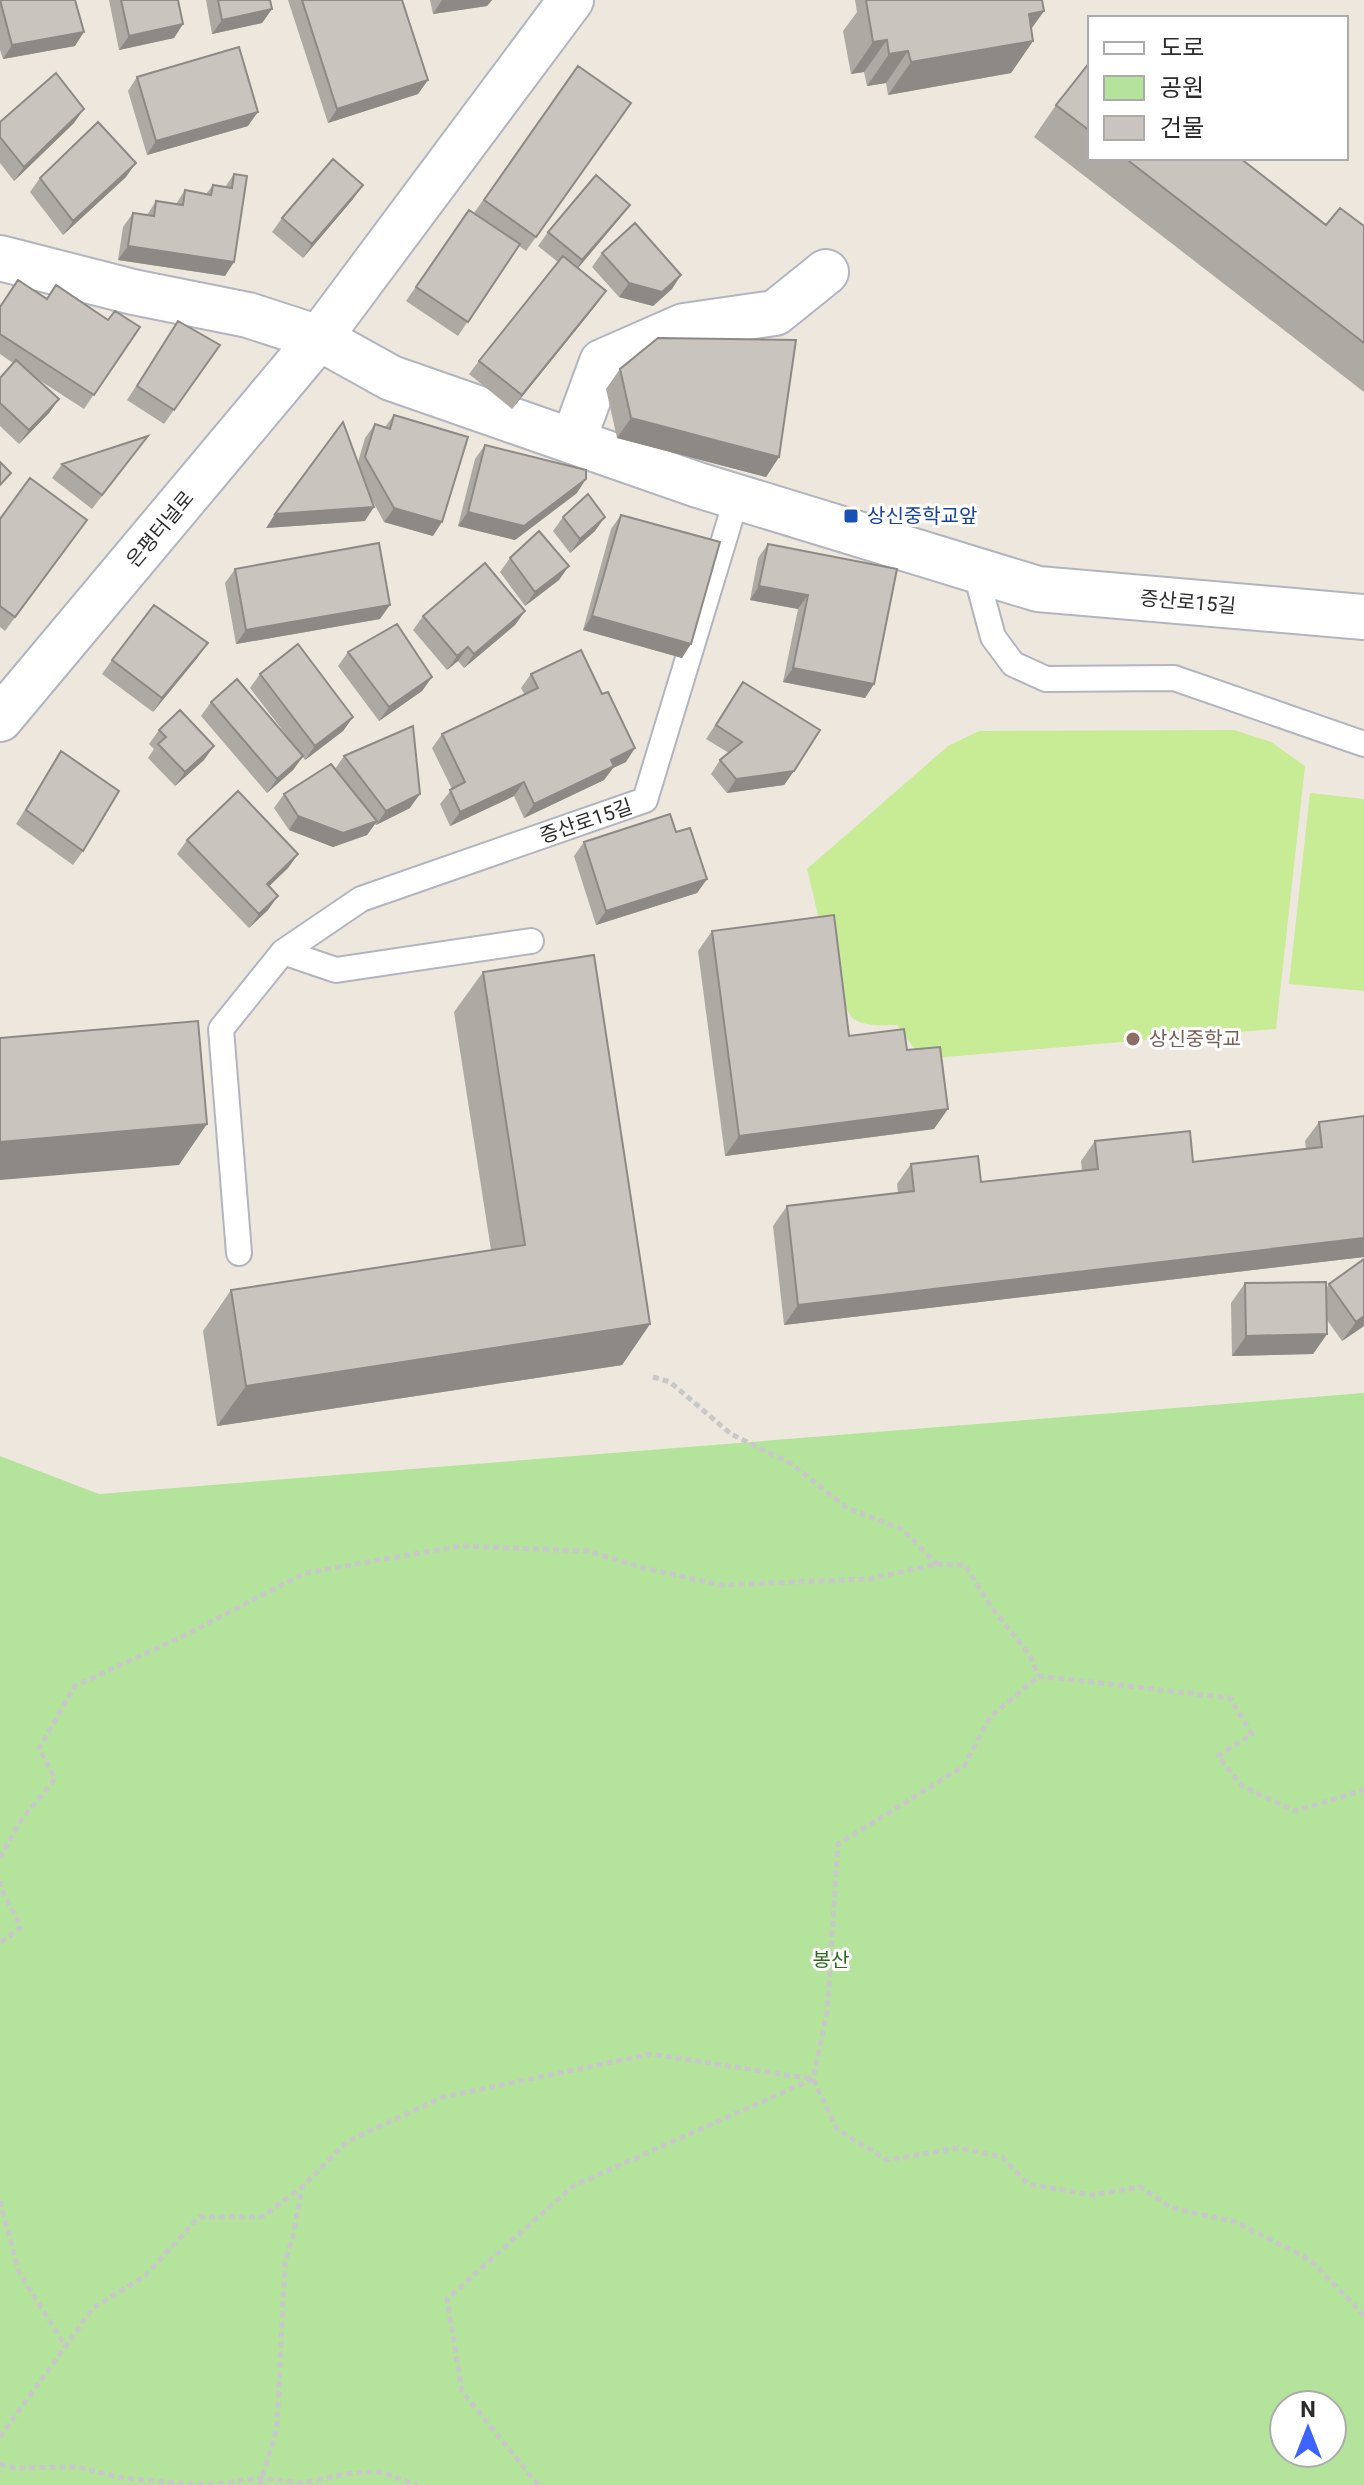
<svg xmlns="http://www.w3.org/2000/svg" width="1364" height="2485" viewBox="0 0 1364 2485" font-family="Roboto,'Noto Sans KR',sans-serif">
<rect width="100%" height="100%" fill="#eee7de"/>
<path fill="#b4e49b" fill-rule="evenodd" d="M1364 1393V2485H0V1456L99 1494ZM1284 2405H1332V2453H1284Z"/>
<path fill="#c8eb96" d="M1234 730 1271 742 1305 766 1276 1029 922 1059 897 1025C884 1025 865 1027 854 1019 835 1003 815 898 807 869L948 746 979 731Z
M1310 793 1364 799V991L1289 984Z"/>
<g fill="none" stroke-linecap="round" stroke-linejoin="round">
<defs>
<path id="service" d="M975 570 993 637 1013 664 1046 679 1174 678 1364 744
M283 952 336 970 531 941
M239 1253 221 1029 283 952 361 899 645 800 737 497"/>
<path id="minor" d="M0 258 133 292 248 315 319 338
M573 441 602 362 684 326 775 313 826 272"/>
<path id="secondary" d="M319 338 391 378 698 485 1038 589 1364 617
M0 719 319 338 571 0"/>
</defs>
<use href="#service" stroke="#b2b5bf" stroke-width="28"/>
<use href="#minor" stroke="#b2b5bf" stroke-width="48"/>
<use href="#secondary" stroke="#b2b5bf" stroke-width="48"/>
<path stroke="#c8c8c8" stroke-width="5" stroke-dasharray="6 4" stroke-linecap="butt" d="M653 1377 670 1382 731 1434 790 1463 847 1508 902 1529 937 1564
M0 1858 19 1823 55 1779 39 1748 75 1686 185 1635 305 1573 460 1546 587 1551 644 1568 721 1585 869 1579 937 1564 965 1565 989 1604 1029 1654 1039 1676
M0 1881 1 1888 21 1927 0 1943
M0 2201 19 2272 66 2347
M0 2437 93 2308 145 2276 199 2217H262L303 2186 348 2141 443 2097 651 2054 813 2079 837 2129 887 2160 958 2148 1002 2157 1028 2184 1093 2195 1140 2187 1172 2208 1236 2222 1310 2260 1364 2315
M0 2464 15 2468 78 2467 122 2478 190 2484H215L262 2478 301 2483 353 2473 381 2472 417 2485
M260 2485 277 2428 285 2262 293 2236 302 2187
M538 2485 462 2391 447 2299 573 2186 813 2079 827 2012 838 1844 964 1766 990 1717 1039 1676 1230 1698 1252 1734 1218 1756 1242 1786 1295 1811 1364 1790"/>
<use href="#service" stroke="#fff" stroke-width="24"/>
<use href="#minor" stroke="#fff" stroke-width="44"/>
<use href="#secondary" stroke="#fff" stroke-width="44"/>
</g>
<path fill="#ada9a3" d="M0 0 75 46 3 59 0 50Z
M109 0H178L183 24 174 38 119 50Z
M206 0H270L272 9 262 23 212 34Z
M288 0H402L428 80 418 94 328 123Z
M430 0H492L487 6 433 14Z
M855 0H1042L1044 11 1031 29 1033 41 1011 73 888 95 886 83 867 86 864 72 851 74 843 31 857 12Z
M1090 62V158H1240L1326 225 1364 226V392L1034 137 1056 105Z
M578 66 631 103 526 251 519 246 458 336 406 301 469 210 474 213Z
M137 77 248 126 147 155 128 91Z
M0 122 74 123 14 181 0 163Z
M234 174 225 276 118 260 123 227 133 213 147 215 156 201 176 204 185 190 206 194 213 185 225 187Z
M126 177 63 235 30 192 40 178Z
M353 199 303 258 272 232 282 218Z
M620 218 578 268 606 291 596 305 512 409 469 374 479 361 558 262 538 246 548 232Z
M602 253 672 289 653 306 619 297 592 267Z
M46 299 108 320 140 327 84 409 36 378 59 399 49 413 19 444 0 426V378L13 363 0 354V306Z
M178 321 220 345 164 424 127 400Z
M620 369 779 457 766 477 617 438 606 389Z
M394 415 433 536 384 522 372 500 365 521 266 528 358 462 365 438 375 424 385 427Z
M148 436 92 509 52 478 62 464Z
M485 445 577 493 515 540 458 526 475 459Z
M621 515 682 658 583 630 611 529Z
M563 517 595 531 570 553 553 531Z
M0 519 77 534 5 631 0 627Z
M768 544 874 684 865 698 783 682 798 609 750 600 758 558Z
M510 558 559 580 525 606 500 572Z
M235 569 380 619 236 644 225 583Z
M525 611 515 625 464 668 458 661 447 670 413 630 423 616Z
M348 652 432 677 422 691 379 721 338 666Z
M198 657 153 712 102 674 112 660Z
M260 674 353 717 343 731 305 760 303 757 293 770 267 793 201 716 211 702 301 754 250 688Z
M531 674 626 762 613 768 604 780 524 818 514 796 450 826 440 804 452 789 432 748 442 734 525 695 521 688Z
M743 682 794 771 784 785 727 793 711 774 720 760 729 753 706 739Z
M159 730 204 760 175 786 148 758 154 749 149 744Z
M61 751 83 851 73 865 16 824Z
M344 756 410 808 376 825 375 824 367 835 333 847 289 830 274 808 284 794 335 769Z
M676 832 707 879 697 893 596 925 574 856 584 842Z
M187 840 298 854 288 868 269 886 268 910 249 928 177 854Z
M712 931 849 1036 907 1050 934 1129 725 1156 698 951Z
M483 972 650 1324 622 1365 217 1426 203 1331 231 1290 491 1250 454 1012Z
M1319 1122 1364 1257 784 1325 773 1226 787 1206 898 1193 897 1184 911 1164 981 1182 1082 1171 1081 1161 1095 1141 1193 1162 1306 1149 1305 1141Z
M1245 1283 1326 1289 1329 1284 1364 1326 1342 1341 1327 1320V1334L1313 1354 1232 1356 1231 1303Z"/>
<path fill="#8d8985" d="M442 0H492L487 6 433 14Z
M272 9 262 23 212 34 222 20Z
M1044 11 1021 43 1033 41 1011 73 888 95 911 62 1029 14Z
M183 24 174 38 119 50 129 36Z
M84 32 75 46 3 59 12 45Z
M887 40 864 72 851 74 873 42Z
M908 51 886 83 867 86 889 54Z
M428 80 418 94 328 123 337 109Z
M84 109 74 123 14 181 24 167Z
M258 112 248 126 147 155 156 141Z
M136 163 126 177 63 235 73 221Z
M363 185 353 199 303 258 312 244Z
M630 205 620 218 573 274 582 260Z
M128 246 234 262 225 276 118 260Z
M681 275 672 289 653 306 619 297 629 283Z
M606 291 596 305 512 409 522 395Z
M59 399 49 413 19 444 29 430Z
M631 418 779 457 766 477 617 438Z
M586 479 577 493 515 540 458 526 468 512Z
M374 507 365 521 266 528 275 514Z
M394 508 442 522 433 536 384 522Z
M605 517 595 531 570 553 580 539Z
M569 566 559 580 525 606 535 592Z
M759 586 808 595 798 609 750 600Z
M390 605 380 619 236 644 246 630Z
M525 611 515 625 464 668 474 654Z
M592 616 691 644 682 658 583 630Z
M208 643 198 657 153 712 162 698Z
M468 647 458 661 447 670 457 656Z
M793 668 874 684 865 698 783 682Z
M432 677 422 691 379 721 389 707Z
M353 717 343 731 305 760 315 746Z
M214 746 204 760 175 786 185 772Z
M635 748 626 762 613 768 604 780 524 818 534 804 611 760Z
M303 756 293 770 267 793 277 779Z
M794 771 784 785 727 793 736 779Z
M524 782 514 796 450 826 460 812Z
M420 794 410 808 376 825 386 811Z
M298 816 377 821 367 835 333 847 289 830Z
M298 854 288 868 257 898 267 884Z
M707 879 697 893 596 925 606 911Z
M278 896 268 910 249 928 259 914Z
M948 1109 934 1129 725 1156 739 1136Z
M207 1124 179 1165 0 1180V1142Z
M1364 1238V1257L784 1325 798 1305Z
M1364 1316V1326L1342 1341 1356 1322Z
M650 1324 622 1365 217 1426 246 1386Z
M1327 1334 1313 1354 1232 1356 1246 1336Z"/>
<path fill="#c9c4be" stroke="#8d8985" stroke-width="2" d="M0 0H75L84 32 12 45Z
M121 0H178L183 24 129 36Z
M218 0H270L272 9 222 20Z
M302 0H402L428 80 337 109Z
M866 0H1042L1044 11 1029 14 1033 41 911 62 908 51 889 54 887 40 873 42Z
M239 47 258 112 156 141 137 77Z
M1090 62V131L1056 105Z
M578 66 631 103 536 237 484 200Z
M56 73 84 109 24 167 0 137V122Z
M98 122 136 163 73 221 40 178Z
M1125 158H1240L1326 225 1340 208 1364 226V343Z
M333 159 363 185 312 244 282 218Z
M234 174 247 176 234 262 128 246 133 213 154 216 156 201 183 205 185 190 211 195 213 185 232 188Z
M596 175 630 205 582 260 548 232Z
M469 210 520 244 468 322 416 287Z
M635 223 681 275 662 292 629 283 602 253Z
M563 256 606 291 522 395 479 361Z
M18 280 47 299 56 285 108 320 115 311 140 327 94 395 0 334V307Z
M178 321 220 345 174 410 137 386Z
M658 338 796 340 779 457 631 418 620 369Z
M16 360 59 399 29 430 0 403V378Z
M394 415 468 437 442 522 394 508 365 457 375 424 390 429Z
M343 422 374 507 275 514Z
M148 436 102 495 62 464Z
M485 445 586 470V479L524 526 468 512Z
M0 462 11 473 0 485Z
M30 478 87 520 15 617 0 606V519Z
M588 494 605 517 580 539 563 517Z
M621 515 720 542 691 644 592 616Z
M539 531 569 566 535 592 510 558Z
M379 543 390 605 246 630 235 569Z
M768 544 897 569 874 684 793 668 808 595 759 586Z
M485 563 525 611 474 654 468 647 457 656 423 616Z
M154 605 208 643 162 698 112 660Z
M397 624 432 677 389 707 348 652Z
M298 644 353 717 315 746 260 674Z
M581 650 602 694 608 692 635 748 611 760 614 766 534 804 524 782 460 812 450 790 465 782 442 734 538 688 531 674Z
M237 679 303 756 277 779 211 702Z
M743 682 820 730 794 771 736 779 720 760 742 742 716 725Z
M180 710 214 746 185 772 158 744 166 737 159 730Z
M413 726 420 794 386 811 344 756Z
M61 751 119 791 83 851 26 810Z
M331 764 377 821 343 833 298 816 284 794Z
M238 791 298 854 267 884 278 896 259 914 187 840Z
M670 814 676 832 690 828 707 879 606 911 584 842Z
M834 915 849 1036 904 1029 907 1050 940 1047 948 1109 739 1136 712 931Z
M594 955 650 1324 246 1386 231 1290 525 1245 483 972Z
M198 1021 207 1124 0 1142V1038Z
M1364 1116V1238L798 1305 787 1206 914 1191 911 1164 978 1156 981 1182 1098 1169 1095 1141 1190 1131 1193 1162 1322 1147 1319 1122Z
M1364 1259V1316L1356 1322 1329 1284Z
M1326 1282 1327 1334 1246 1336 1245 1283Z"/>
<rect fill="#1a4fb4" stroke="#fff" stroke-width="3" x="843" y="508" width="16" height="16" rx="4"/>
<circle fill="#8d6e63" stroke="#fff" stroke-width="3" cx="1133" cy="1039" r="8"/>
<g text-anchor="middle" dominant-baseline="central" stroke-width="6" stroke-linejoin="round" paint-order="stroke">
<g font-size="20" fill="#164399" stroke="#fff" text-anchor="start">
<text x="867" y="516">상신중학교앞</text>
</g>
<g font-size="20" fill="#2c2c2c" stroke="#fff">
<text transform="translate(160 529) rotate(-50)">은평터널로</text>
<text transform="translate(1188 602) rotate(5)">증산로15길</text>
<text transform="translate(586 821) rotate(-19)">증산로15길</text>
</g>
<g font-size="20" fill="#785e54" stroke="#fff" text-anchor="start">
<text x="1149" y="1039">상신중학교</text>
</g>
<g font-size="20" fill="#2c6b1a" stroke="#fff">
<text x="831" y="1960">봉산</text>
</g>
</g>
<rect x="1088" y="16" width="260" height="144" fill="#ffffff" stroke="#ababab" stroke-width="2"/>
<rect x="1104" y="42" width="40" height="12" fill="#ffffff" stroke="#ababab" stroke-width="2"/>
<text x="1160" y="56" font-size="24" fill="#2c2c2c">도로</text>
<rect x="1104" y="76" width="40" height="24" fill="#b4e49b" stroke="#ababab" stroke-width="2"/>
<text x="1160" y="96" font-size="24" fill="#2c2c2c">공원</text>
<rect x="1104" y="116" width="40" height="24" fill="#c9c4be" stroke="#ababab" stroke-width="2"/>
<text x="1160" y="136" font-size="24" fill="#2c2c2c">건물</text>
<g transform="translate(1308 2429)"><circle r="38" fill="#ffffff" stroke="#ababab" stroke-width="2"/>
<path d="M0-6L14 30L0 20L-14 30Z" fill="#3e63fb"/>
<text y="-12" font-size="22" font-weight="bold" text-anchor="middle" fill="#2c2c2c">N</text>
</g>
</svg>
